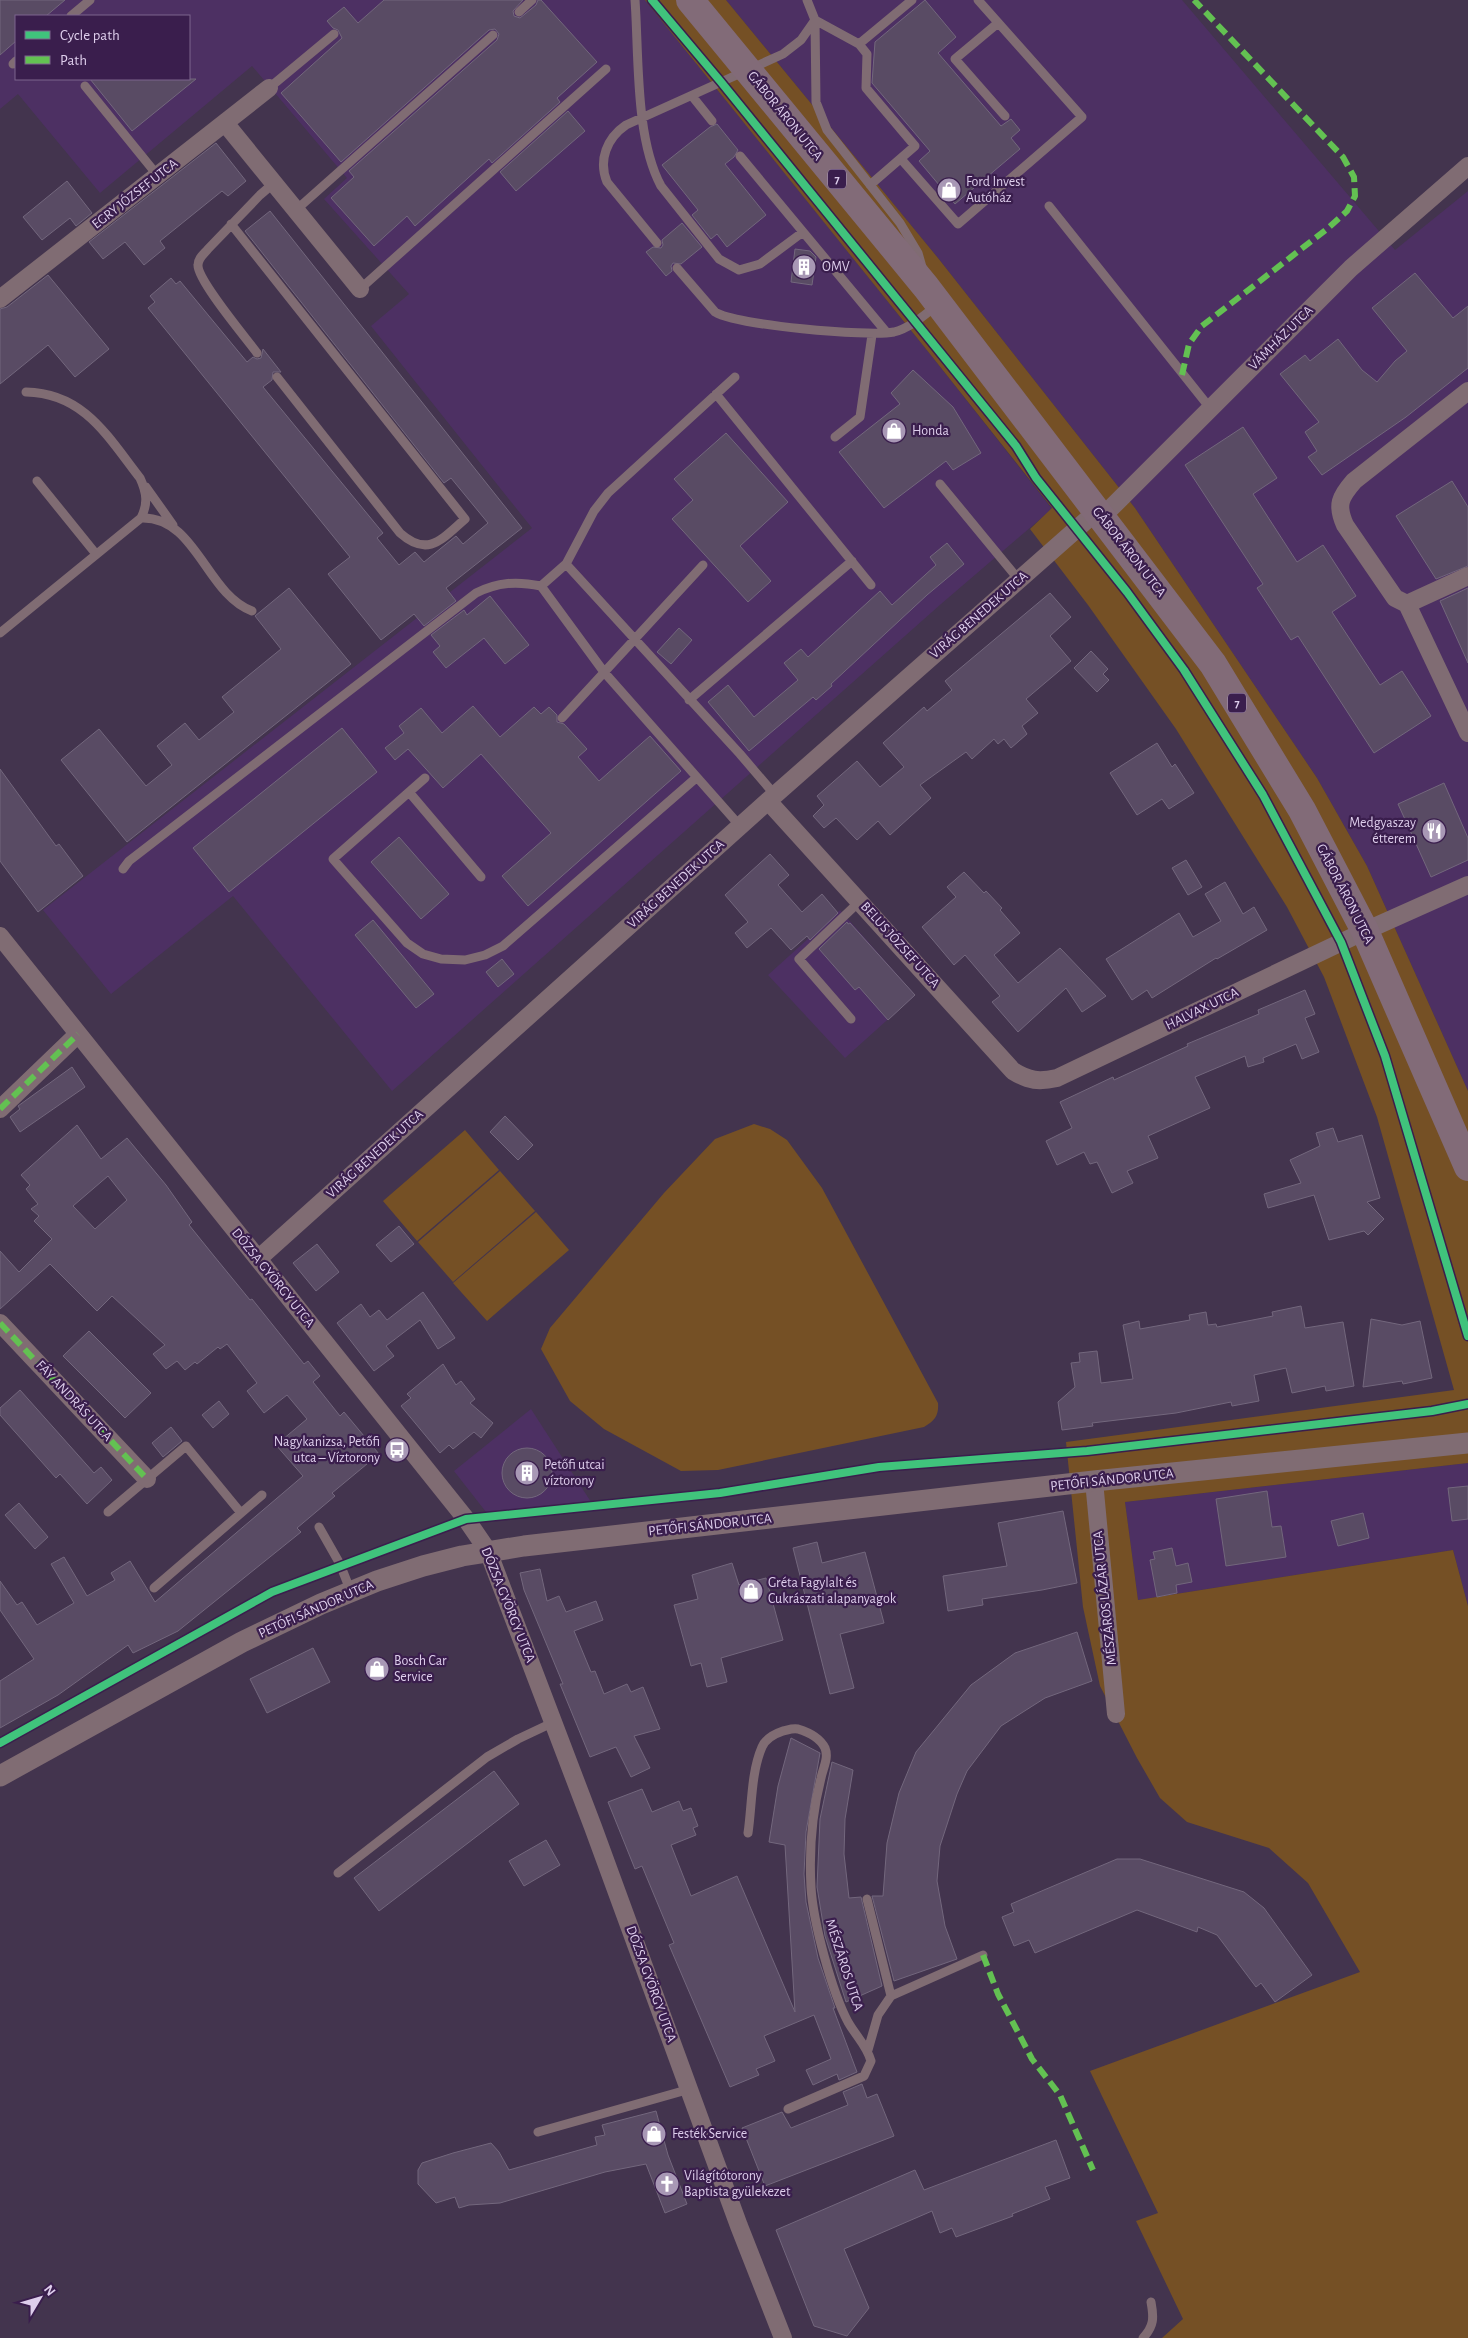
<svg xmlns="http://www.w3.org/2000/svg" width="1468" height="2338" viewBox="0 0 1468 2338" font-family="'Alegreya Sans',sans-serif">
<rect width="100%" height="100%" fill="#43344e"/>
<path fill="#4d3063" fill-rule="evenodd" d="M0 0H645L930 354 1052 509 941 604 392 1091 233 896 111 994 43 910 532 528 371 326 409 294 324 199 347 178 252 66 100 193 18 94 0 109ZM16 16H189V79H16Z
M726 0H1182L1395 250 1468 191V1091L1367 866 1317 778 1135 508 938 258Z
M840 910 915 995 845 1058 768 975Z
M531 1409 591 1502 486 1512 454 1471Z
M1468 1463V1606L1453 1550 1138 1600 1125 1502Z"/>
<path fill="#755025" d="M645 0H726L938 258 1135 508 1317 778 1367 866 1468 1091V1463L1125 1502 1138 1600 1453 1550 1468 1606V2338H1162L1183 2319 1136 2221 1158 2213 1090 2071 1360 1972 1308 1883 1269 1848 1187 1822 1160 1798 1137 1758 1100 1686 1083 1607 1066 1442 1454 1390 1377 1117 1324 977 1287 907 1176 729 1088 605 1030 529 1052 508 930 354Z
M754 1124 770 1129 787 1140 822 1188 938 1403C939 1415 935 1421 924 1427L718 1470 681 1471 604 1429 570 1401 541 1349 550 1328 664 1193 715 1139Z
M465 1130 499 1170 417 1241 383 1201Z
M500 1171 535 1211 453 1282 418 1242Z
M536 1212 569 1250 487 1321 453 1283Z"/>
<path fill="#594b64" stroke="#73677d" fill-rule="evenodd" d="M0 0H65L46 16H16V41L0 55Z
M384 0H523L513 11 514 16 520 18 536 5 538 0H541L597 62 557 98 560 102 492 163 489 159 415 226 407 216 374 246 331 198 354 177 349 171 497 40 499 34 495 29 489 30 341 162 281 93 342 38 338 30 333 28 327 21 344 7 358 23Z
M925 0 956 37 938 53 1001 126 1011 119 1020 130 1011 138 1020 149 955 204 919 161 930 151 872 83 875 42Z
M90 79H196L132 131Z
M568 111 585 131 516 191 500 172Z
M717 124 738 150 734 157 725 164 766 215 727 247 717 234 711 239 692 215 698 210 662 165 710 127Z
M216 143 246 181 228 196 222 191 160 241 165 248 144 265 125 242 103 259 89 242Z
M67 181 92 213 76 226 70 218 42 240 23 217Z
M270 211 522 528 446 588 456 601 424 626 414 614 381 640 328 574 350 557 148 308 155 302 150 296 171 278 176 284 180 281 247 362 253 357 257 359 261 358 263 349 281 372H273L272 380 263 387 383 533 377 538 399 565 415 552 424 562 456 536 463 544 488 523 451 478 444 483 245 231Z
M682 223 702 247 681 264 673 263 671 266 672 271 666 276 646 252 653 247 661 248 663 245 662 240Z
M795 249 810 251 816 257 812 285 791 282Z
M1415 273 1453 318 1468 306V368L1406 417 1322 475 1308 457 1317 451 1305 432 1319 422 1280 374 1305 355 1310 361 1338 339 1362 370 1377 382 1395 361 1407 351 1372 308Z
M48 275 109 349 75 377 48 345 0 384V309L7 307Z
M913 370 953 407 981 453 953 470 946 461 884 508 839 452 900 404 891 393Z
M1243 427 1277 478 1253 494 1297 562 1323 545 1356 596 1332 612 1380 685 1402 671 1431 716 1374 753 1298 636 1291 640 1257 588 1263 584 1185 465Z
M726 433 788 502 740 546 771 581 748 602 672 519 693 500 674 479Z
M1452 481 1468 507V566L1436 579 1396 516Z
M947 543 964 564 927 595 831 684 832 686 816 700 813 697 749 751 708 702 728 685 754 717 798 680 784 663 801 649 808 657 880 591 892 605 936 565 930 557Z
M289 588 351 664 127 842 61 760 99 729 146 786 172 765 157 746 185 723 199 740 234 712 222 697 281 649 255 616Z
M1468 588V663L1440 601Z
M1050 593 1071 617 1050 636 1071 661 1026 699 1038 713 1022 726 1027 734 1011 748 1004 739 998 744 994 739 972 759 966 752 920 785 931 798 890 835 878 821 857 840 836 818 824 828 813 816 824 805 817 796 857 761 880 787 904 767 883 743 924 707 927 711 952 690 945 681Z
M490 596 529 645 505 664 484 638 446 668 433 652 440 646 431 635 464 610 467 615Z
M679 628 692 640 671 664 657 652Z
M1091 651 1108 669 1103 674 1109 680 1097 692 1074 668Z
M473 706 500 737 534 707 541 714 549 707 557 715V722L564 724 587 749 578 757 599 781 650 736 681 771 528 906 502 876 551 833 481 754 443 788 408 749 395 760 385 748 404 733 399 726 421 708 442 733Z
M342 728 377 772 229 892 193 848Z
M1157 743 1172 767 1175 764 1194 793 1169 809 1162 799 1137 815 1110 773Z
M0 769 56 846 59 844 83 876 38 912 0 861Z
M1444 783 1468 838V860L1431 877 1398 804Z
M399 837 449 894 421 919 371 862Z
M770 854 789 875 778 885 802 912 822 894 838 913 810 940 807 936 791 950 771 928 747 948 735 933 748 922 725 895Z
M1186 860 1202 887 1188 895 1172 868Z
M964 872 984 893 986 891 1002 908 1000 910 1020 933 994 955 1018 983 1060 948 1106 996 1082 1012 1066 988 1018 1032 992 1002 1000 996 965 955 954 965 922 927 956 897 947 887Z
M1225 882 1243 914 1254 907 1267 930 1217 959 1216 958 1152 998 1147 990 1132 1000 1106 959 1179 913 1193 937 1221 921 1205 894Z
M373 920 434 994 416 1008 355 935Z
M847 922 848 924 850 923 915 995 888 1020 859 987 855 990 819 949Z
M502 959 514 974 498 987 486 972Z
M1305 990 1315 1014 1305 1018 1319 1052 1302 1059 1296 1044 1263 1058 1264 1062 1248 1067 1245 1056 1195 1077 1210 1108 1148 1136 1158 1158 1127 1171 1133 1183 1112 1193 1097 1162 1090 1164 1084 1152 1057 1165 1046 1141 1072 1128 1060 1102 1113 1077 1114 1080 1188 1046 1187 1044 1259 1014 1258 1010Z
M72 1067 85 1087 20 1132 10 1117 20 1109 18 1106Z
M505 1116 533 1145 518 1160 490 1132Z
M77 1125 101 1159 127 1138 166 1185 192 1222 189 1225 214 1256 250 1300 252 1299 304 1364 308 1361 320 1376 313 1382 340 1416 344 1412 379 1454 332 1493 335 1496 297 1528 301 1532 178 1631 133 1653 128 1645 58 1695 0 1728V1681L34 1659 0 1610V1581L17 1605 22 1602 37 1625 74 1603 51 1564 64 1557 87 1596 115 1580 111 1573 130 1561 155 1602 303 1476 276 1445 307 1419 287 1395 264 1413 247 1391 257 1383 227 1344 220 1349 218 1347 197 1364 195 1362 185 1370 177 1361 166 1369 153 1354 165 1345 112 1296 97 1311 50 1264 0 1309V1251L19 1272 52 1239 34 1221 39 1216 31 1209 38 1204 26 1189 30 1185 21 1175ZM108 1176 127 1200 95 1229 73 1206Z
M1333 1128 1338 1142 1362 1135 1380 1198 1367 1202 1384 1219 1368 1235 1364 1231 1329 1240 1314 1195 1268 1208 1264 1194 1301 1183 1290 1160 1320 1146 1316 1133Z
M399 1226 414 1244 391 1262 376 1245Z
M317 1244 339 1272 316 1291 293 1263Z
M423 1292 455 1338 438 1349 420 1320 386 1346 394 1356 374 1371 337 1323 361 1304 370 1317 379 1310 387 1320Z
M1301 1306 1305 1328 1343 1322 1354 1386 1326 1391 1325 1386 1292 1393 1286 1368 1254 1375 1259 1401 1232 1406 1231 1402 1176 1413 1092 1423 1093 1426 1062 1430 1058 1402 1075 1387 1071 1363 1080 1362 1079 1353 1097 1351 1101 1383 1133 1379 1123 1325 1139 1321 1140 1329 1190 1320 1189 1315 1206 1312 1208 1325 1216 1324 1217 1327 1273 1316 1272 1312Z
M1371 1319 1402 1325 1420 1321 1432 1378 1403 1384 1402 1381 1363 1387Z
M89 1331 151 1393 125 1418 63 1356Z
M443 1364 456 1385 461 1381 475 1399 470 1403 493 1423 481 1438 474 1432 453 1449 449 1445 440 1453 401 1406 411 1398 407 1394Z
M20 1390 94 1473 101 1467 112 1480 87 1504 60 1474 56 1478 0 1415V1408Z
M219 1401 229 1414 213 1428 202 1415Z
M171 1427 182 1441 163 1457 152 1443Z
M502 1473a25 25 0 1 1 50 0a25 25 0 1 1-50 0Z
M1468 1486V1519L1452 1521 1448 1488Z
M1267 1491 1272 1527 1281 1526 1286 1557 1226 1566 1216 1499Z
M19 1503 48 1537 35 1549 5 1515Z
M1063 1511 1077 1583 1042 1590 982 1599 983 1605 948 1611 943 1576 1007 1566 998 1523Z
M1363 1513 1369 1538 1338 1546 1331 1521Z
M817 1542 822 1563 865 1552 884 1623 840 1634 854 1688 830 1694 793 1548Z
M1172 1548 1176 1566 1188 1563 1192 1582 1176 1585 1177 1593 1157 1597 1150 1560 1155 1559 1153 1552Z
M732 1563 739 1585 766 1578 783 1640 721 1658 727 1682 707 1687 701 1663 691 1666 674 1605 698 1599 692 1575Z
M540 1569 547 1601 559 1596 566 1612 596 1601 603 1620 574 1631 591 1672 595 1671 604 1694 627 1684 631 1692 643 1687 660 1729 634 1736 650 1768 631 1777 616 1747 590 1757 560 1684H563L524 1590 520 1573Z
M1077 1632 1092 1681 1045 1698 1001 1726 967 1771 957 1794 940 1846 937 1881 945 1926 957 1959 894 1981 872 1896H883L887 1843 899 1793 916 1752 971 1685 1015 1653Z
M313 1648 330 1682 267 1713 250 1679Z
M791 1738 820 1753 806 1832 804 1874 806 1902 818 1958 835 2008H833L857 2072 839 2080 837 2074 813 2085 806 2070 831 2059 814 2015 764 2036 775 2061 756 2069 759 2075 730 2087 669 1945 674 1943 642 1866 635 1869 608 1802 642 1789 652 1812 679 1801 683 1811 691 1808 698 1826 693 1828 696 1835 671 1845 691 1896 737 1876 795 2012 785 1845 769 1842 778 1786Z
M832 1762 853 1770 845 1819 844 1854 849 1898 861 1897 882 1986 846 2002 825 1936 817 1887 820 1819Z
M494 1771 519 1804 379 1911 354 1878Z
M546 1840 560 1865 524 1886 509 1861Z
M1117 1859H1140L1244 1892 1264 1908 1312 1975 1275 2002 1261 1983 1256 1987 1217 1935 1198 1927 1197 1932 1137 1910 1035 1953 1029 1940 1014 1946 1002 1917 1014 1912 1011 1904Z
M862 2084 867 2098 877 2094 894 2136 765 2186 742 2128 782 2112 791 2128 848 2105 843 2092Z
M656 2111 668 2155 687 2204 665 2213 646 2164 605 2172 500 2203 469 2205 459 2208 455 2197 436 2203 418 2184V2170L422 2163 453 2153 491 2143 499 2152 509 2170 597 2145 595 2137 605 2135 602 2125Z
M1056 2140 1070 2178 1045 2187 1050 2199 1012 2214 1013 2216 956 2237 952 2228 940 2233 932 2211 844 2249 869 2308 847 2336 814 2326 776 2230 915 2170 924 2190Z"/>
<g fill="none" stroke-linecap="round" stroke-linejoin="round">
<path stroke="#806c73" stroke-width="9" d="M635 0C639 55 635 138 661 186L719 259 739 270 760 264 803 232
M807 0 815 20 816 102 827 130 900 223 918 253 922 267
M519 12 532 0
M71 16 90 0
M998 23 955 59 1005 116
M859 44 912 0
M13 64 16 61
M85 86 158 176
M269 88 334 34
M692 96 712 121
M740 156 887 333
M901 159 958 224 1082 117 978 0
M1049 206 1210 408
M296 210 493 35
M231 224 465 519C442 539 428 558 400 533L277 377
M657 243 607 182C598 160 607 138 626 125L783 54 801 40 815 20 859 44 867 54 866 88 915 146 870 185
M677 268 715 312C735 325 868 337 894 332 910 328 923 316 936 306
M360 289 606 69
M257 353C246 338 197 280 198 265 198 258 204 254 208 249L260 195 274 183
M735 377 608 493 594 511 566 564 740 754 775 795
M716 394 871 585
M835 437 860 417 872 335
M37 481 96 554
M940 484 1019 580
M146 487 173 525
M141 518C196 516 206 594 252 611
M541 586 566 564
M0 633 141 518C148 504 147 493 140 478 108 437 84 393 26 392
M689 700 852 561
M562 718 703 565
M425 778 333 859 407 943 423 954 441 959 465 960 485 955 503 946 696 778
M409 792 481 877
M123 869 129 861 476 593C498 582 517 581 541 586L604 672 740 826
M851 1019 799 959 860 901
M108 1512 186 1446 241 1513
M319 1527 340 1564 351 1592
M154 1588 262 1495
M748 1833C752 1806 751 1772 762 1747 766 1738 774 1734 783 1731 788 1730 792 1728 798 1729 808 1732 820 1738 825 1748 829 1758 823 1768 821 1778 812 1813 809 1851 811 1887 813 1922 832 1992 848 2022 856 2036 867 2046 871 2061L864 2076 788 2109
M338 1873 487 1757 518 1739 554 1722
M867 1899 891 1996
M868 2050 878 2015 891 1996 983 1955
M538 2132 690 2089
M1143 2338C1154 2326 1154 2318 1151 2302"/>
<path stroke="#806c73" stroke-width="18" d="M225 123 360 289
M0 299 269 88
M1468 391 1354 481C1340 497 1336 505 1345 525L1395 598 1407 604 1468 733
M1102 517 1351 268 1468 166
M1407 604 1468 576
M768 801 1013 1071C1029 1081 1039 1082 1057 1078L1365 931 1468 885
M0 936 466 1519 488 1551 593 1827 739 2226 783 2338
M0 1109 78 1034
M258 1259 768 801 1097 511
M0 1323 147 1479
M1094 1481 1116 1714"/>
<path stroke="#806c73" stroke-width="21" d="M0 1776 242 1642 321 1604 377 1581 423 1566 462 1556 524 1546 1094 1481 1468 1443"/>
<path stroke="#826b78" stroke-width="28" d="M690 0 926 287 1213 664 1302 810 1365 931 1468 1167"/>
<path stroke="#63c152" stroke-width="6" stroke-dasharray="12 6" stroke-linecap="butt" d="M1182 375 1189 344 1202 326 1327 229 1347 211 1355 196 1354 177 1343 157 1194 0
M0 1109 78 1034
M0 1323 147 1479
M983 1955 998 1994 1032 2059 1060 2095 1093 2170"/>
<defs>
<path id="cycleway" d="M652 0 721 82 1016 446 1036 478 1127 592 1184 670 1263 795 1341 942 1385 1056 1468 1336
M0 1743 272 1592 466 1519 720 1493 879 1467 1087 1451 1432 1411 1468 1404"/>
</defs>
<use href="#cycleway" stroke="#3a1e4d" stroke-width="11"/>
<use href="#cycleway" stroke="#40c37c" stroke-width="8"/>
</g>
<defs>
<symbol id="shop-disc" viewBox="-11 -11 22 22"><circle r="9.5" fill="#a898b5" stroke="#3a1e4d"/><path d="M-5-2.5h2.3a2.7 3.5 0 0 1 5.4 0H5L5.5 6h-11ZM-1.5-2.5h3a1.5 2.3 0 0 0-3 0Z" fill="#fff"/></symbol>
<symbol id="building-disc" viewBox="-11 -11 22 22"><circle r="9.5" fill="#a898b5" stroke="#3a1e4d"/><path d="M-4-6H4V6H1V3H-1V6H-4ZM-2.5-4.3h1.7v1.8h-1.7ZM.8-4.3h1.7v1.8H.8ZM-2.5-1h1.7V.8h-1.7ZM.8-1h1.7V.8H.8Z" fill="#fff"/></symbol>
<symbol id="restaurant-disc" viewBox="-11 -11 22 22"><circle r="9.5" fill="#a898b5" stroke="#3a1e4d"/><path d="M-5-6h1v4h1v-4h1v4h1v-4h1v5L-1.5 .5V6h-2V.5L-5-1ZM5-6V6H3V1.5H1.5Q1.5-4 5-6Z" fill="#fff"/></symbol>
<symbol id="bus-disc" viewBox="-11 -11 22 22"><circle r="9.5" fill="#a898b5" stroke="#3a1e4d"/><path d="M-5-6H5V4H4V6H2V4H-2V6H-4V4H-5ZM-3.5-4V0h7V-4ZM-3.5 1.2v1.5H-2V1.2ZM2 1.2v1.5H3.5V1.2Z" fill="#fff"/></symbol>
<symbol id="church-disc" viewBox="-11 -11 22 22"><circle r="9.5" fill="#a898b5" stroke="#3a1e4d"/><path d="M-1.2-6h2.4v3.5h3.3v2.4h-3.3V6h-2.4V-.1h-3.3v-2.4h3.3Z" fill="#fff"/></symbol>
</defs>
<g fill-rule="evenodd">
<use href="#shop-disc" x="935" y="176" width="28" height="28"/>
<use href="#building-disc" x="790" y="253" width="28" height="28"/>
<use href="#shop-disc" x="880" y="417" width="28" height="28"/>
<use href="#restaurant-disc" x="1420" y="817" width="28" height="28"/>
<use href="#bus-disc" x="383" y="1436" width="28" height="28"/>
<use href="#building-disc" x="513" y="1459" width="28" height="28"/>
<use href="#shop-disc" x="737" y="1577" width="28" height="28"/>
<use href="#shop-disc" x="363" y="1655" width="28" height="28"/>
<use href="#shop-disc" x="640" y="2120" width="28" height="28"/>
<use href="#church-disc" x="653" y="2170" width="28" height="28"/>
</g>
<g text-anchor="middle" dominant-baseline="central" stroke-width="4.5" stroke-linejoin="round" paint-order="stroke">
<g fill="#3a1e4d" stroke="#ad99bc" stroke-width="1">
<rect x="828" y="169.5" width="18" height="19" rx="4"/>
<rect x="1228" y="693.5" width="18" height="19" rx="4"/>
</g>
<g font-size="12" font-weight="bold" fill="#deceec">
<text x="837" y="179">7</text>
<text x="1237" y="703">7</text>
</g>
<g font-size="14" fill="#deceec" stroke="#3a1e4d">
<text transform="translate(785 116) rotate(51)">GÁBOR ÁRON UTCA</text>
<text transform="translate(135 194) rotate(-38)">EGRY JÓZSEF UTCA</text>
<text transform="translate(1281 338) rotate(-45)">VÁMHÁZ UTCA</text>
<text transform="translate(1129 552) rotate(52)">GÁBOR ÁRON UTCA</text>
<text transform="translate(979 615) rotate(-41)">VIRÁG BENEDEK UTCA</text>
<text transform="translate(676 884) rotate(-42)">VIRÁG BENEDEK UTCA</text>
<text transform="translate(1345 894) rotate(63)">GÁBOR ÁRON UTCA</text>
<text transform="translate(900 945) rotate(48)">BELUS JÓZSEF UTCA</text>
<text transform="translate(1202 1009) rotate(-26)">HALVAX UTCA</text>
<text transform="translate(375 1154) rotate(-42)">VIRÁG BENEDEK UTCA</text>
<text transform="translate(273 1278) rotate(51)">DÓZSA GYÖRGY UTCA</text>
<text transform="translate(74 1401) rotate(47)">FÁY ANDRÁS UTCA</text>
<text transform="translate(1112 1480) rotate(-6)">PETŐFI SÁNDOR UTCA</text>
<text transform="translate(710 1525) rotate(-6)">PETŐFI SÁNDOR UTCA</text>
<text transform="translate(1105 1598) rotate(-96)">MÉSZÁROS LÁZÁR UTCA</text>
<text transform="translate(508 1605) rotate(68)">DÓZSA GYÖRGY UTCA</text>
<text transform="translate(316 1609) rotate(-24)">PETŐFI SÁNDOR UTCA</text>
<text transform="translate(844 1965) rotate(72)">MÉSZÁROS UTCA</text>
<text transform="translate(651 1984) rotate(70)">DÓZSA GYÖRGY UTCA</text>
</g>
<g font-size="14" fill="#deceec" stroke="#3a1e4d" text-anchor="start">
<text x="966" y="182">Ford Invest<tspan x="966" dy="16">Autóház</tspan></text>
<text x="822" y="267">OMV</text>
<text x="912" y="431">Honda</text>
<text x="1416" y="823" text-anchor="end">Medgyaszay<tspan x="1416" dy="16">étterem</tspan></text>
<text x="380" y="1442" text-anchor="end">Nagykanizsa, Petőfi<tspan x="380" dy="16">utca – Víztorony</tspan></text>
<text x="544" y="1465">Petőfi utcai<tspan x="544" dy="16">víztorony</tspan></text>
<text x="768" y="1583">Gréta Fagylalt és<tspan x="768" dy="16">Cukrászati alapanyagok</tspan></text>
<text x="394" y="1661">Bosch Car<tspan x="394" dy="16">Service</tspan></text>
<text x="672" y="2134">Festék Service</text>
<text x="684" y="2176">Világítótorony<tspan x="684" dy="16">Baptista gyülekezet</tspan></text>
</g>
</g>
<rect x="15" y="15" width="175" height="65" fill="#3a1e4d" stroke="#7c648d"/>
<rect x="25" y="31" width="25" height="8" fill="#40c37c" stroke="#7c648d"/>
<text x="60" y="40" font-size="15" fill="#deceec">Cycle path</text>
<rect x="25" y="56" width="25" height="8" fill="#63c152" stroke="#7c648d"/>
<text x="60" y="65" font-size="15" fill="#deceec">Path</text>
<g transform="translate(40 2298) rotate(52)" stroke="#3a1e4d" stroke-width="4" paint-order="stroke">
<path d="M0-4L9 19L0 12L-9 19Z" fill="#deceec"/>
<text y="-8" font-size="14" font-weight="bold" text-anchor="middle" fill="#deceec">N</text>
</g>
</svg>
